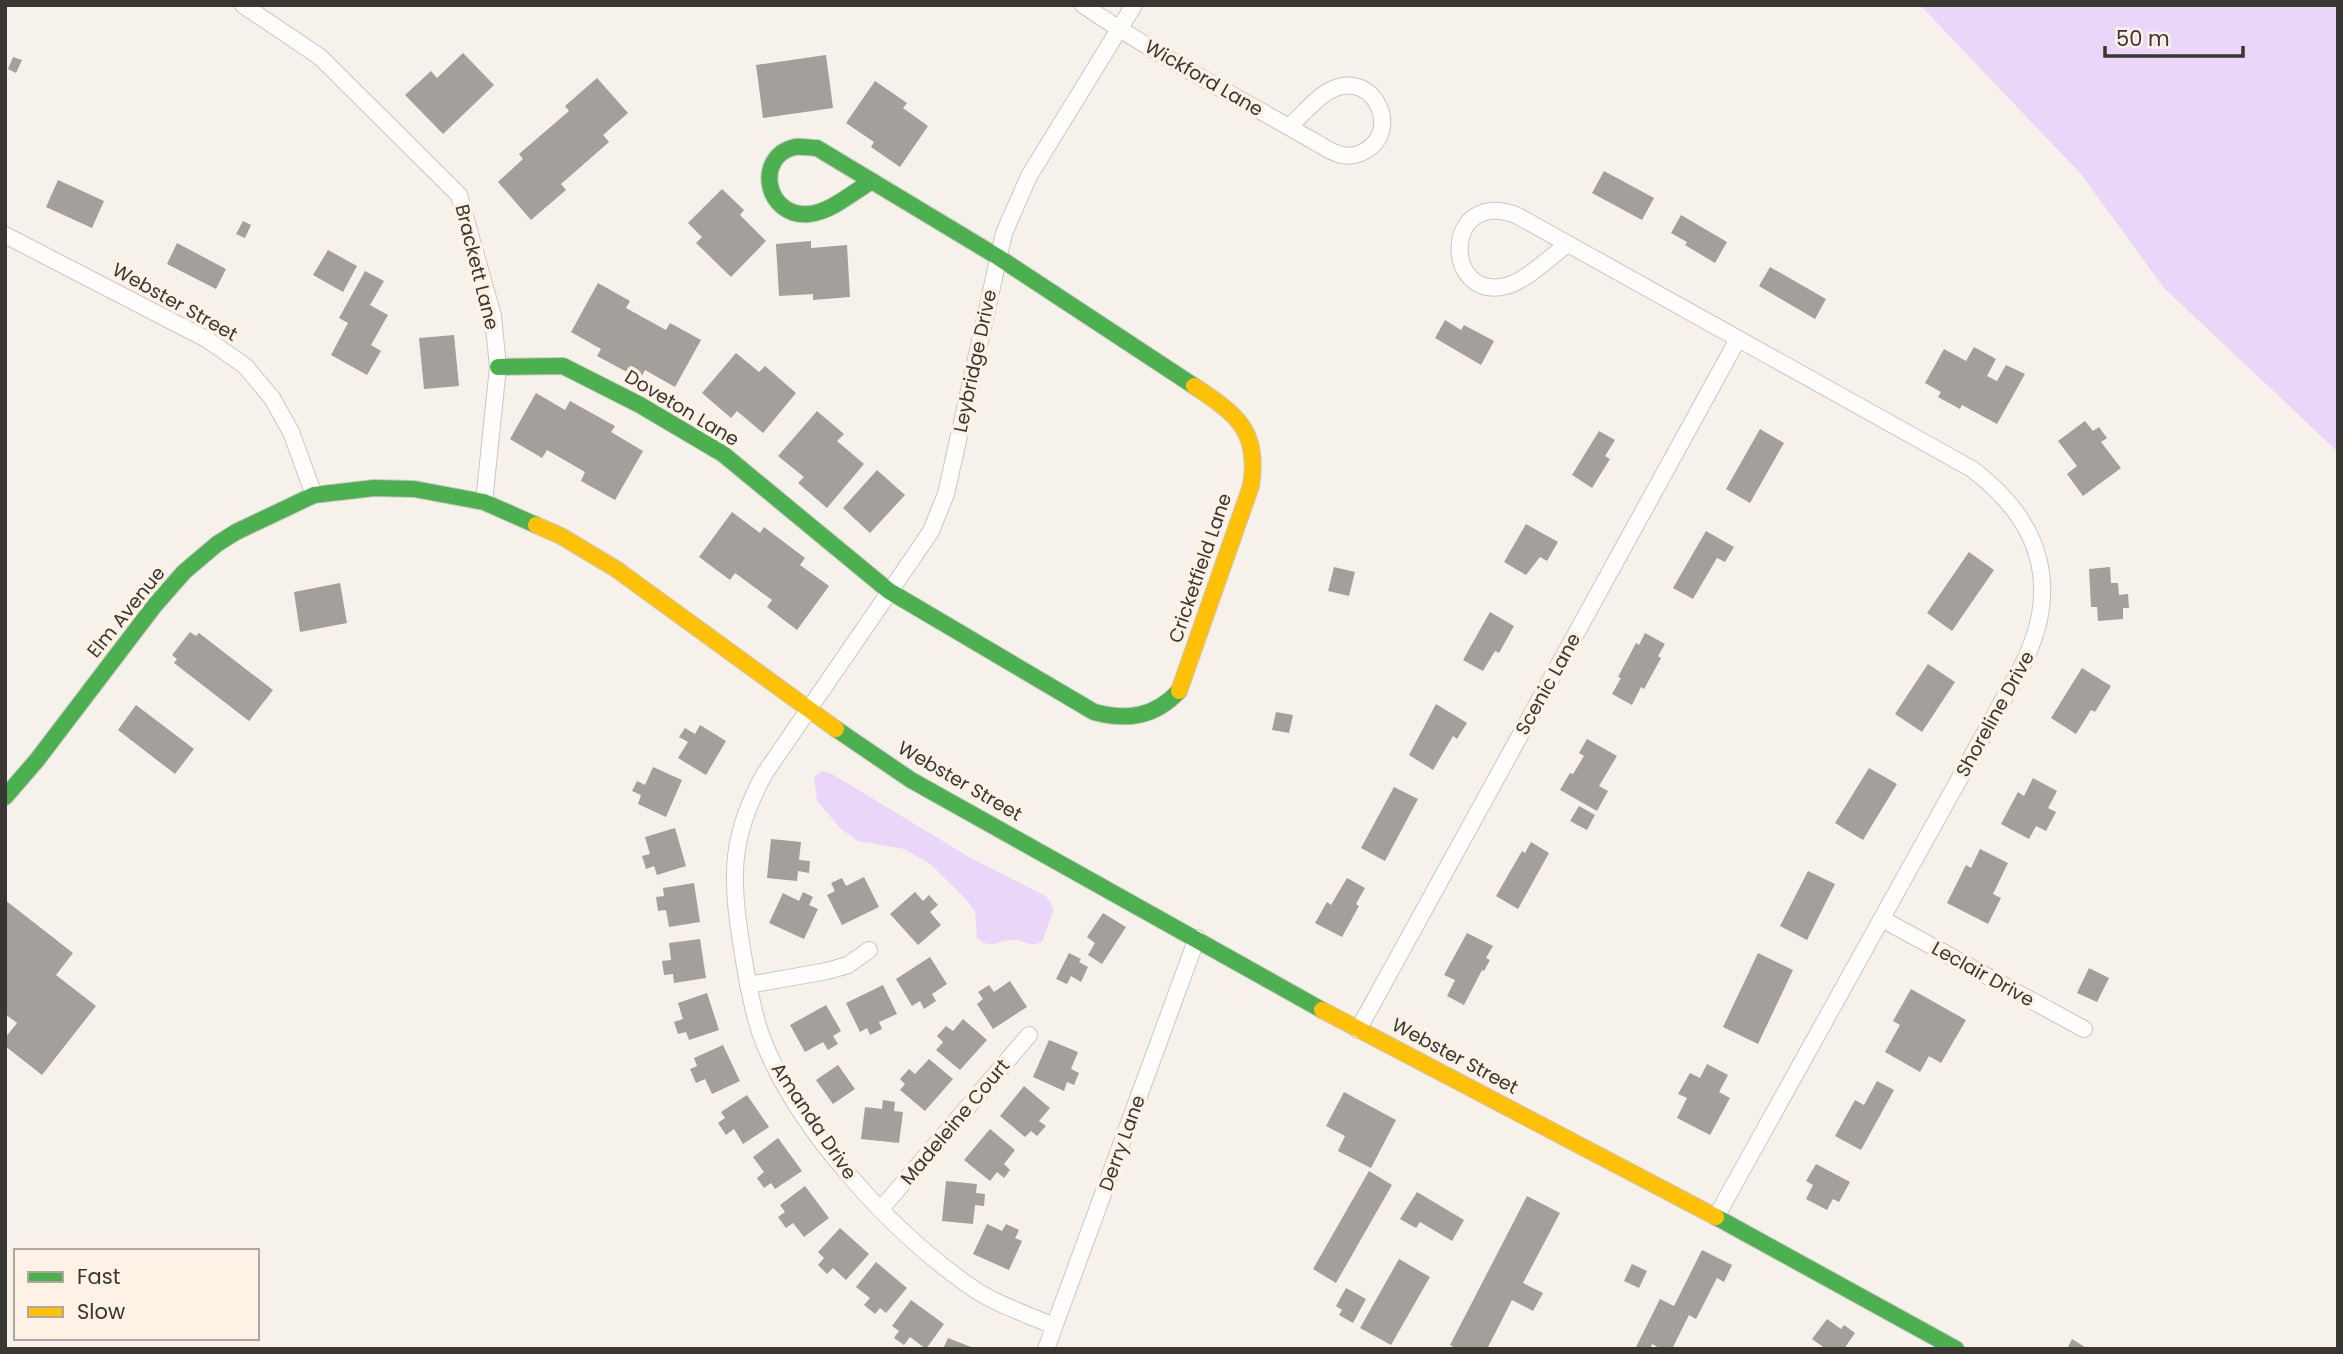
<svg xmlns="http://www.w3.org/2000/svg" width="2343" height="1354" viewBox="0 0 2343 1354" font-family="Poppins,sans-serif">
<rect width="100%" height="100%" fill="#f7f1eb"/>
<path fill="#e9d6f8" d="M1920 5H2338V452L2164 288 2081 174Z
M822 771 832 774 969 857 1047 897 1054 909 1042 942 1032 945C1024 942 1018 939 1009 940 995 942 990 949 977 938L975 911 966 899 930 864 904 849 858 841 841 829 817 801 814 777Z"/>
<path fill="#a39f9a" d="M463 53 494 85 443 134 405 95 431 71 437 78Z
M826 55 833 108 763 118 756 65Z
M13 57 22 60 16 73 8 69Z
M597 78 628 113 603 135 609 142 561 184 566 190 531 220 498 182 523 159 519 154 569 111 565 106Z
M875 81 907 103 903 108 928 126 900 167 871 147 874 142 846 123Z
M1604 171 1654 198 1642 220 1592 193Z
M58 180 104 201 92 228 46 207Z
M722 189 744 210 740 215 766 241 731 277 696 243 702 237 688 223Z
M1681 215 1727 242 1715 263 1685 245 1687 242 1671 233Z
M243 221 251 225 245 238 236 234Z
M811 241V248L847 245 850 297 813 300V294L779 296 776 244Z
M177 243 226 269 216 289 167 264Z
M328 250 357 266 343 292 313 275Z
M1770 267 1826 299 1815 319 1759 286Z
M365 271 384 281 370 305 388 315 371 345 381 351 367 375 331 355 348 323 339 318Z
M598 283 630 301 626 308 666 330 670 323 701 340 675 387 645 370 640 379 597 356 601 349 571 332Z
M1445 320 1461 330 1464 325 1494 341 1481 365 1435 338Z
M454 335 459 386 424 389 419 338Z
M1974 347 1996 359 1987 376 1997 381 2006 365 2025 374 1997 424 1962 405 1960 409 1938 397 1941 392 1925 383 1944 349 1966 361Z
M736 353 759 372 765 366 796 393 763 433 737 411 731 418 702 393Z
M536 393 565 410 570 401 615 426 611 432 643 451 615 500 581 481 585 472 547 450 542 458 510 439Z
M817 411 844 434 837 441 864 464 827 508 798 483 804 477 778 456Z
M2085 421 2093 431 2099 427 2107 438 2101 442 2121 468 2083 496 2067 474 2077 466 2058 441Z
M1760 429 1784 443 1750 503 1726 489Z
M1599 431 1615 440 1605 456 1610 459 1592 488 1572 475Z
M877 470 905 495 870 533 843 508Z
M732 512 760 533 764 527 805 558 800 565 829 586 797 630 767 607 772 600 735 573 730 580 699 557Z
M1526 524 1558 542 1547 561 1540 557 1526 575 1504 562Z
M1706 531 1734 547 1725 562 1717 558 1693 599 1673 588Z
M1969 552 1994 570 1952 631 1927 613Z
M1334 567 1355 572 1349 596 1328 591Z
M2110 567 2111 583H2118L2119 595 2128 594 2129 608H2123V619L2098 621 2097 607H2091L2089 569Z
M340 583 347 623 300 632 294 592Z
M1490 612 1514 626 1499 653 1495 651 1483 671 1463 660Z
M190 632 196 636 199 633 273 690 249 721 174 663 177 659 172 655Z
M1645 633 1665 644 1658 656 1661 658 1644 689 1641 687 1632 705 1612 694 1621 678 1618 677 1636 643 1639 645Z
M1928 664 1955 682 1922 732 1895 714Z
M2082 668 2111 686 2095 712 2091 710 2076 734 2051 718Z
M1436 704 1467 723 1457 739 1453 736 1433 770 1409 755Z
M136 705 194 749 175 774 118 730Z
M1276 712 1293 715 1289 733 1272 730Z
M700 725 726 741 706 775 678 758 688 742 679 737 685 728 695 734Z
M1587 739 1617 756 1599 786 1608 791 1597 811 1560 790 1570 773 1573 774 1584 756 1579 753Z
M653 767 682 780 666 817 638 804 641 795 632 791 637 781 645 785Z
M1869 768 1897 784 1863 840 1835 823Z
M2033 778 2057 791 2048 808 2056 812 2046 831 2036 826 2029 839 2001 824 2018 792 2024 796Z
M1394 787 1418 799 1385 861 1361 848Z
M1579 806 1595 815 1587 830 1570 821Z
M675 828 686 866 657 875 654 866 646 869 642 856 650 854 645 837Z
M771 839 801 842 799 860 810 861 809 873 798 871 797 881 767 878Z
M1531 842 1549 853 1518 909 1496 896 1522 851 1525 853Z
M1980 849 2008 863 1993 894 2001 898 1988 924 1947 903 1966 865 1971 868Z
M1808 871 1835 884 1807 940 1780 926Z
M864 877 879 907 842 925 827 895 835 891 831 883 842 878 846 886Z
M1347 878 1365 888 1356 904 1359 906 1342 937 1315 923 1327 902 1331 905Z
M694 883 700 922 669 927 666 910 658 911 656 897 664 896 663 888Z
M803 892 813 897 809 905 818 909 804 939 769 923 783 893 799 901Z
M915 892 923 901 929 895 938 905 930 912 941 925 918 945 890 914Z
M5 900 73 953 56 975 96 1006 42 1075 5 1046V1038L17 1023 5 1014Z
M1103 913 1126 927 1102 964 1088 955 1095 943 1087 937Z
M1467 933 1493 946 1486 958 1490 960 1484 971 1482 970 1464 1005 1447 996 1455 980 1444 975Z
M700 939 706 978 674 983 673 974 664 975 662 961 671 960 669 943Z
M1069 953 1081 959 1079 962 1088 967 1081 982 1071 976 1067 984 1056 979Z
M1758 953 1793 970 1758 1044 1723 1027Z
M930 957 947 984 932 994 936 1001 924 1009 920 1001 912 1006 896 979Z
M2089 968 2109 978 2097 1002 2077 993Z
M1010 981 1027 1007 993 1029 977 1004 983 999 978 992 989 985 994 992Z
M883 985 897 1014 879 1022 882 1029 870 1035 867 1028 860 1032 846 1003Z
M1911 989 1966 1020 1941 1063 1929 1056 1920 1072 1885 1052 1900 1025 1893 1021Z
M707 993 719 1030 689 1040 686 1032 678 1034 674 1022 683 1019 678 1003Z
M826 1005 841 1031 833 1036 838 1044 828 1050 823 1042 805 1052 790 1025Z
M963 1019 987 1040 960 1070 936 1050 943 1042 937 1036 946 1026 953 1031Z
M1049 1040 1078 1052 1071 1069 1079 1073 1074 1085 1067 1082 1064 1091 1033 1077Z
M723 1045 740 1081 712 1094 705 1079 696 1083 690 1069 697 1066 694 1058Z
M929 1059 953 1079 925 1111 900 1090 905 1084 900 1079 909 1069 915 1074Z
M1707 1064 1728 1075 1719 1092 1730 1098 1710 1135 1677 1118 1687 1098 1678 1094 1690 1073 1700 1078Z
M838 1065 855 1089 833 1104 816 1080Z
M1877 1081 1894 1090 1861 1150 1835 1136 1855 1100 1864 1105Z
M1024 1086 1050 1108 1039 1121 1046 1126 1037 1136 1031 1131 1025 1137 1000 1116Z
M1344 1092 1396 1120 1371 1168 1338 1151 1345 1136 1326 1126Z
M747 1095 769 1127 743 1144 734 1129 726 1135 718 1123 725 1118 721 1112Z
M883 1100 895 1102 894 1111 903 1112 899 1143 861 1139 865 1107 882 1109Z
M990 1129 1015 1150 1004 1164 1010 1170 1004 1178 997 1172 990 1181 964 1160Z
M778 1138 802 1171 775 1189 771 1183 764 1188 757 1178 764 1172 753 1157Z
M1816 1164 1850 1182 1839 1202 1833 1199 1827 1210 1806 1199 1813 1185 1806 1181Z
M1369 1171 1392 1185 1336 1283 1313 1269Z
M946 1181 977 1184 976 1193 985 1194 984 1206 975 1205 973 1224 942 1221Z
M805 1186 829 1218 804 1237 793 1223 786 1228 778 1217 785 1212 780 1205Z
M1417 1192 1464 1220 1452 1241 1420 1222 1416 1228 1400 1219Z
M1527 1196 1560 1213 1523 1283 1543 1293 1533 1311 1512 1300 1487 1349H1457L1450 1345Z
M987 1224 1002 1231 1006 1224 1019 1230 1015 1238 1022 1241 1009 1270 973 1254Z
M840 1228 869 1254 846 1280 833 1268 827 1274 818 1265 824 1258 818 1252Z
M1702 1250 1732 1265 1724 1282 1717 1278 1696 1319 1689 1315 1672 1349H1661L1652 1344 1650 1349H1635L1660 1299 1674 1306Z
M1399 1259 1430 1277 1391 1345 1360 1328Z
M876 1262 907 1288 886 1313 880 1308 875 1314 864 1305 870 1298 856 1287Z
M1632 1264 1647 1271 1639 1288 1624 1281Z
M1346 1288 1366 1299 1353 1323 1339 1315 1342 1310 1336 1306Z
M911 1300 944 1324 926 1349 910 1337 904 1345 894 1338 899 1331 892 1326Z
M1827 1319 1841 1329 1844 1325 1855 1333 1844 1349H1826L1812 1339Z
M948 1338 976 1349H943Z
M2072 1339 2088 1349H2067Z"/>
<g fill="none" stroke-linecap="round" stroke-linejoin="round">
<defs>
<path id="street" d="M243 5 320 57 459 195 493 316 498 367 484 502
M1083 5C1158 56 1239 98 1317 143 1323 146 1329 151 1336 153 1344 157 1354 156 1361 153 1404 134 1375 70 1333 89 1317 96 1302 115 1289 127
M5 235 208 340 245 366 272 398 291 432 314 495
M1568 244C1551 256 1526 281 1506 286 1443 302 1442 188 1516 215L1972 469C2041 521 2062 587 2022 666L1716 1217
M1882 919 2084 1029
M748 985 827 971 848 965 869 950
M1358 1030 1738 339
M881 1209 1029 1035
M1054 1326C1026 1314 993 1303 968 1285 889 1229 795 1127 761 1035 751 1005 746 973 741 942 730 875 731 834 765 773L921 546 931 531 946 494 1004 233 1029 176 1134 5
M1046 1349 1197 938"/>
<path id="fast" d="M872 181C853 192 831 212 809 214 765 218 754 156 795 147 802 146 810 148 817 148L998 257 1194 386
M498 367 563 366 640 405 723 454 889 591 1094 712C1127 721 1155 717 1179 691
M836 729 911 780 1322 1010
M5 797 37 760 155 605 184 572 217 544 236 532 314 495 374 488 414 489 484 502 536 525
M1716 1217 1956 1349"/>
<path id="slow" d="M536 525 561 536 616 569 836 729
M1179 691 1251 486C1260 430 1236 414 1194 386
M1322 1010 1716 1217"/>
</defs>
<use href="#street" stroke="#cbc6c1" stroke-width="18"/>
<use href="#fast" stroke="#cbc6c1" stroke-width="18"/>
<use href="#slow" stroke="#cbc6c1" stroke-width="18"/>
<use href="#street" stroke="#fefdfc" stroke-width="16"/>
<use href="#fast" stroke="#4caf50" stroke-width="16"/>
<use href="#slow" stroke="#ffc107" stroke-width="16"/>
</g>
<g text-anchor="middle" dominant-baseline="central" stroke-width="7" stroke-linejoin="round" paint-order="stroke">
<g font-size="19" fill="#3a3631" stroke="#fdf2e5">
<text transform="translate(1204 78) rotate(30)">Wickford Lane</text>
<text transform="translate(477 267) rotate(76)">Brackett Lane</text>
<text transform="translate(175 302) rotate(29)">Webster Street</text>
<text transform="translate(975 361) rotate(-78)">Leybridge Drive</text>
<text transform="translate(682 408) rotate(31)">Doveton Lane</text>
<text transform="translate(1200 568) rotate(-71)">Cricketfield Lane</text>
<text transform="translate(126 612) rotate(-51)">Elm Avenue</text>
<text transform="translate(1548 684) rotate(-61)">Scenic Lane</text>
<text transform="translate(1995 714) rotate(-61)">Shoreline Drive</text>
<text transform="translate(960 781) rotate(30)">Webster Street</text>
<text transform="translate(1983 974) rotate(29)">Leclair Drive</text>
<text transform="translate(1455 1056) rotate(28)">Webster Street</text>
<text transform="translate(814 1121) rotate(56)">Amanda Drive</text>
<text transform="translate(955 1122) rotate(-50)">Madeleine Court</text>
<text transform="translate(1122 1143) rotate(-70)">Derry Lane</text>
</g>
</g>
<rect width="2343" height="1354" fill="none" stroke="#3a3631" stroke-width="14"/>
<rect x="14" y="1249" width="245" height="91" fill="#fdf2e5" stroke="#afa79d" stroke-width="2"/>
<rect x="28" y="1272" width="35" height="10" fill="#4caf50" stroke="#afa79d" stroke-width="2"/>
<text x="77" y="1284" font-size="21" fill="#3a3631">Fast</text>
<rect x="28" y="1307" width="35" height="10" fill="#ffc107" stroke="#afa79d" stroke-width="2"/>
<text x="77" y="1319" font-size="21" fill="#3a3631">Slow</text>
<path d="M2105 46v10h138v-10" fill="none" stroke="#3a3631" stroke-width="3.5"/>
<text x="2116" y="46" font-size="21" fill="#3a3631" stroke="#fdf2e5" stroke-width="5" paint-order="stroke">50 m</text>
</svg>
